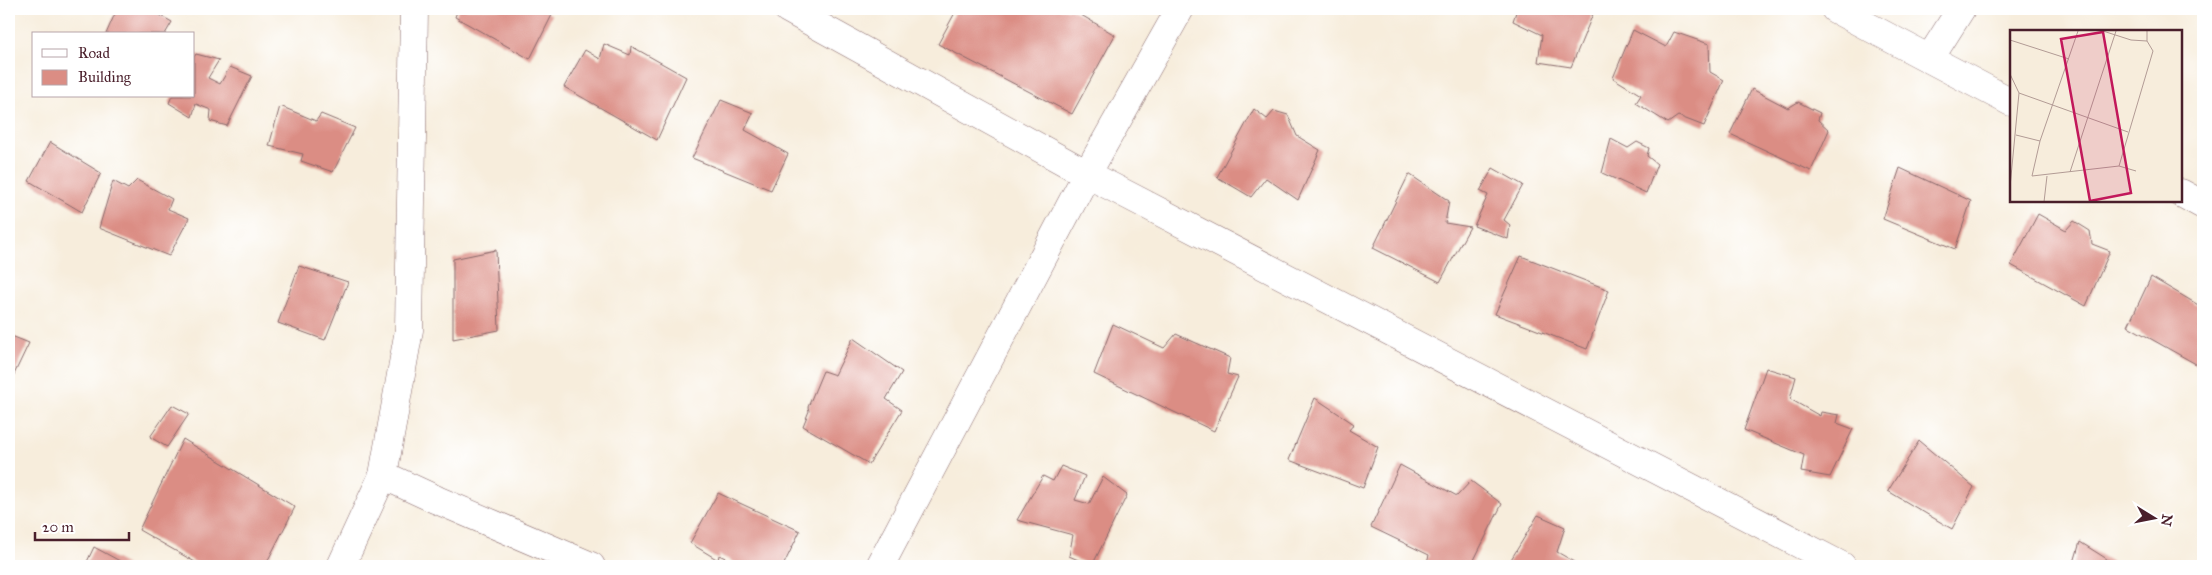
<svg xmlns="http://www.w3.org/2000/svg" width="2212" height="575" viewBox="0 0 2212 575" font-family="'IM FELL Great Primer',serif">
<rect width="100%" height="100%" fill="#fff"/>
<filter id="ink" filterUnits="userSpaceOnUse"><feTurbulence type="fractalNoise" baseFrequency=".02" numOctaves="2"/><feDisplacementMap in="SourceGraphic" scale="10" xChannelSelector="R" yChannelSelector="G"/><feConvolveMatrix kernelMatrix="1 2 1 2 8 2 1 2 1" color-interpolation-filters="sRGB"/></filter>
<filter id="wash" filterUnits="userSpaceOnUse"><feTurbulence type="fractalNoise" baseFrequency=".0096" numOctaves="4" result="noise"/><feDisplacementMap in="SourceGraphic" scale="20" xChannelSelector="R" yChannelSelector="G"/><feGaussianBlur stdDeviation="1.12" result="paint"/><feColorMatrix in="noise" values="0 0 0 0 0 0 0 0 0 0 0 0 0 0 0 0 0 1.4 0 .05"/><feComposite in="paint" operator="in"/></filter>
<g filter="url(#wash)">
<rect width="100%" height="100%" fill="#f7eddc"/>
<g id="blocks">
<path fill="#db8d84" d="M117 9H149L172 22 165 34H106Z
M458 9H542L552 15 530 59 455 17Z
M957 9H1071L1115 35 1072 114 938 44Z
M1517 9H1595L1571 67 1538 62 1542 35 1513 21Z
M1633 30 1666 47 1674 32 1709 44 1710 72 1724 80 1704 126 1678 116 1668 123 1636 103 1641 95 1613 78Z
M604 44 630 55 631 46 686 77 657 140 564 87 585 50 600 59Z
M196 54 219 60 208 78 220 84 230 67 252 76 227 126 210 121 211 110 196 104 192 117 169 103 172 96H194V57Z
M1752 89 1788 108 1798 102 1820 113 1818 120 1829 130 1811 171 1730 134Z
M721 100 753 113 745 130 788 154 771 190 692 158Z
M280 106 316 121 321 114 355 128 333 172 301 161 303 154 269 146Z
M1254 109 1267 119 1274 111 1288 115 1297 136 1320 150 1298 200 1266 178 1251 197 1217 177Z
M1611 139 1628 148 1637 142 1649 148 1647 156 1657 164 1646 193 1602 173Z
M50 142 101 173 82 212 29 181Z
M1493 168 1523 185 1504 220 1510 225 1508 239 1474 226 1488 195 1480 191Z
M1900 168 1971 201 1955 249 1883 219Z
M1409 174 1449 201 1445 223 1470 227 1440 282 1373 248Z
M137 180 172 199 168 209 189 218 169 256 99 228 113 181 128 189Z
M2038 214 2066 230 2074 221 2090 231 2092 244 2110 251 2086 306 2011 265Z
M496 250 499 330 453 339V259Z
M1521 256 1609 290 1587 349 1495 314Z
M299 266 348 282 325 340 278 323Z
M2151 277 2200 306 2203 301V368L2128 326Z
M1113 324 1164 348 1176 334 1230 358 1227 374 1238 377 1214 431 1094 374Z
M9 335 29 343 9 385Z
M853 338 902 372 886 399 902 410 869 464 803 426 809 411 808 407 823 371 835 375Z
M1766 368 1796 377 1790 399 1820 416 1821 412 1839 415 1837 423 1853 429 1830 477 1801 472 1804 455 1744 430Z
M1315 398 1354 424 1349 430 1378 447 1363 488 1289 460Z
M172 405 189 414 167 447 150 437Z
M183 439 295 507 265 566H202L139 530Z
M1919 441 1974 487 1952 529 1888 491Z
M1400 465 1457 496 1471 481 1502 504 1471 566H1434L1427 562 1429 555 1371 527Z
M1061 466 1085 476 1075 500 1089 504 1103 477 1127 495 1092 566 1069 556 1073 535 1017 520 1043 476 1053 481Z
M718 493 800 531 783 566H742L719 555 718 560 690 543Z
M1538 515 1565 527 1557 552 1582 566H1507Z
M2080 542 2115 564 2114 566H2073Z
M94 547 129 566H85Z"/>
</g>
</g>
<g filter="url(#ink)">
<use href="#blocks" fill-opacity="0" stroke="#876769" stroke-width="1"/>
<g fill="none" stroke-linecap="round" stroke-linejoin="round">
<defs>
<path id="minor" d="M414 9 409 330 383 475 437 500 591 566
M788 9 1087 174 1842 566
M1835 9 2011 102
M1930 58 1961 9
M2181 193 2203 205
M341 566 383 475
M880 566 1087 174 1180 9"/>
</defs>
<use href="#minor" stroke="#876769" stroke-width="29"/>
<use href="#minor" stroke="#fff" stroke-width="28"/>
</g>
</g>
<g transform="translate(2010 30)">
<rect width="172" height="172" fill="#f7eddc"/>
<path fill="none" stroke="#b29b95" stroke-width="1" d="M68 1 30 111 22 146 109 136 143 21 137 11M93 1 121 10 137 11V1M0 10 59 29M0 44 9 63 0 157M9 63 118 102M6 105 30 111M109 136 126 141M60 142 106 1M34 172 37 146"/>
<path fill="#c2185b" fill-opacity="0.15" stroke="#c2185b" stroke-width="2.5" d="M93 2 121 163 80 171 51 9Z"/>
<rect width="172" height="172" fill="none" stroke="#4a1f2b" stroke-width="2.5"/>
</g>
<rect width="2212" height="575" fill="none" stroke="#fff" stroke-width="30"/>
<rect x="32" y="32" width="162" height="65" fill="#ffffff" stroke="#b7a5aa"/>
<rect x="42" y="49" width="25" height="8" fill="#ffffff" stroke="#b7a5aa"/>
<text x="78" y="58" font-size="15" fill="#4a1f2b">Road</text>
<rect x="42" y="70" width="25" height="15" fill="#db8d84" stroke="#b7a5aa"/>
<text x="78" y="82" font-size="15" fill="#4a1f2b">Building</text>
<g transform="translate(2154 518) rotate(100)" stroke="#ffffff" stroke-width="4" paint-order="stroke">
<path d="M0-4L9 19L0 12L-9 19Z" fill="#4a1f2b"/>
<text y="-8" font-size="14" font-weight="bold" text-anchor="middle" fill="#4a1f2b">N</text>
</g>
<path d="M35 532v8h94v-8" fill="none" stroke="#4a1f2b" stroke-width="2.5"/>
<text x="42" y="532" font-size="15" fill="#4a1f2b" stroke="#ffffff" stroke-width="4" paint-order="stroke">20 m</text>
</svg>
